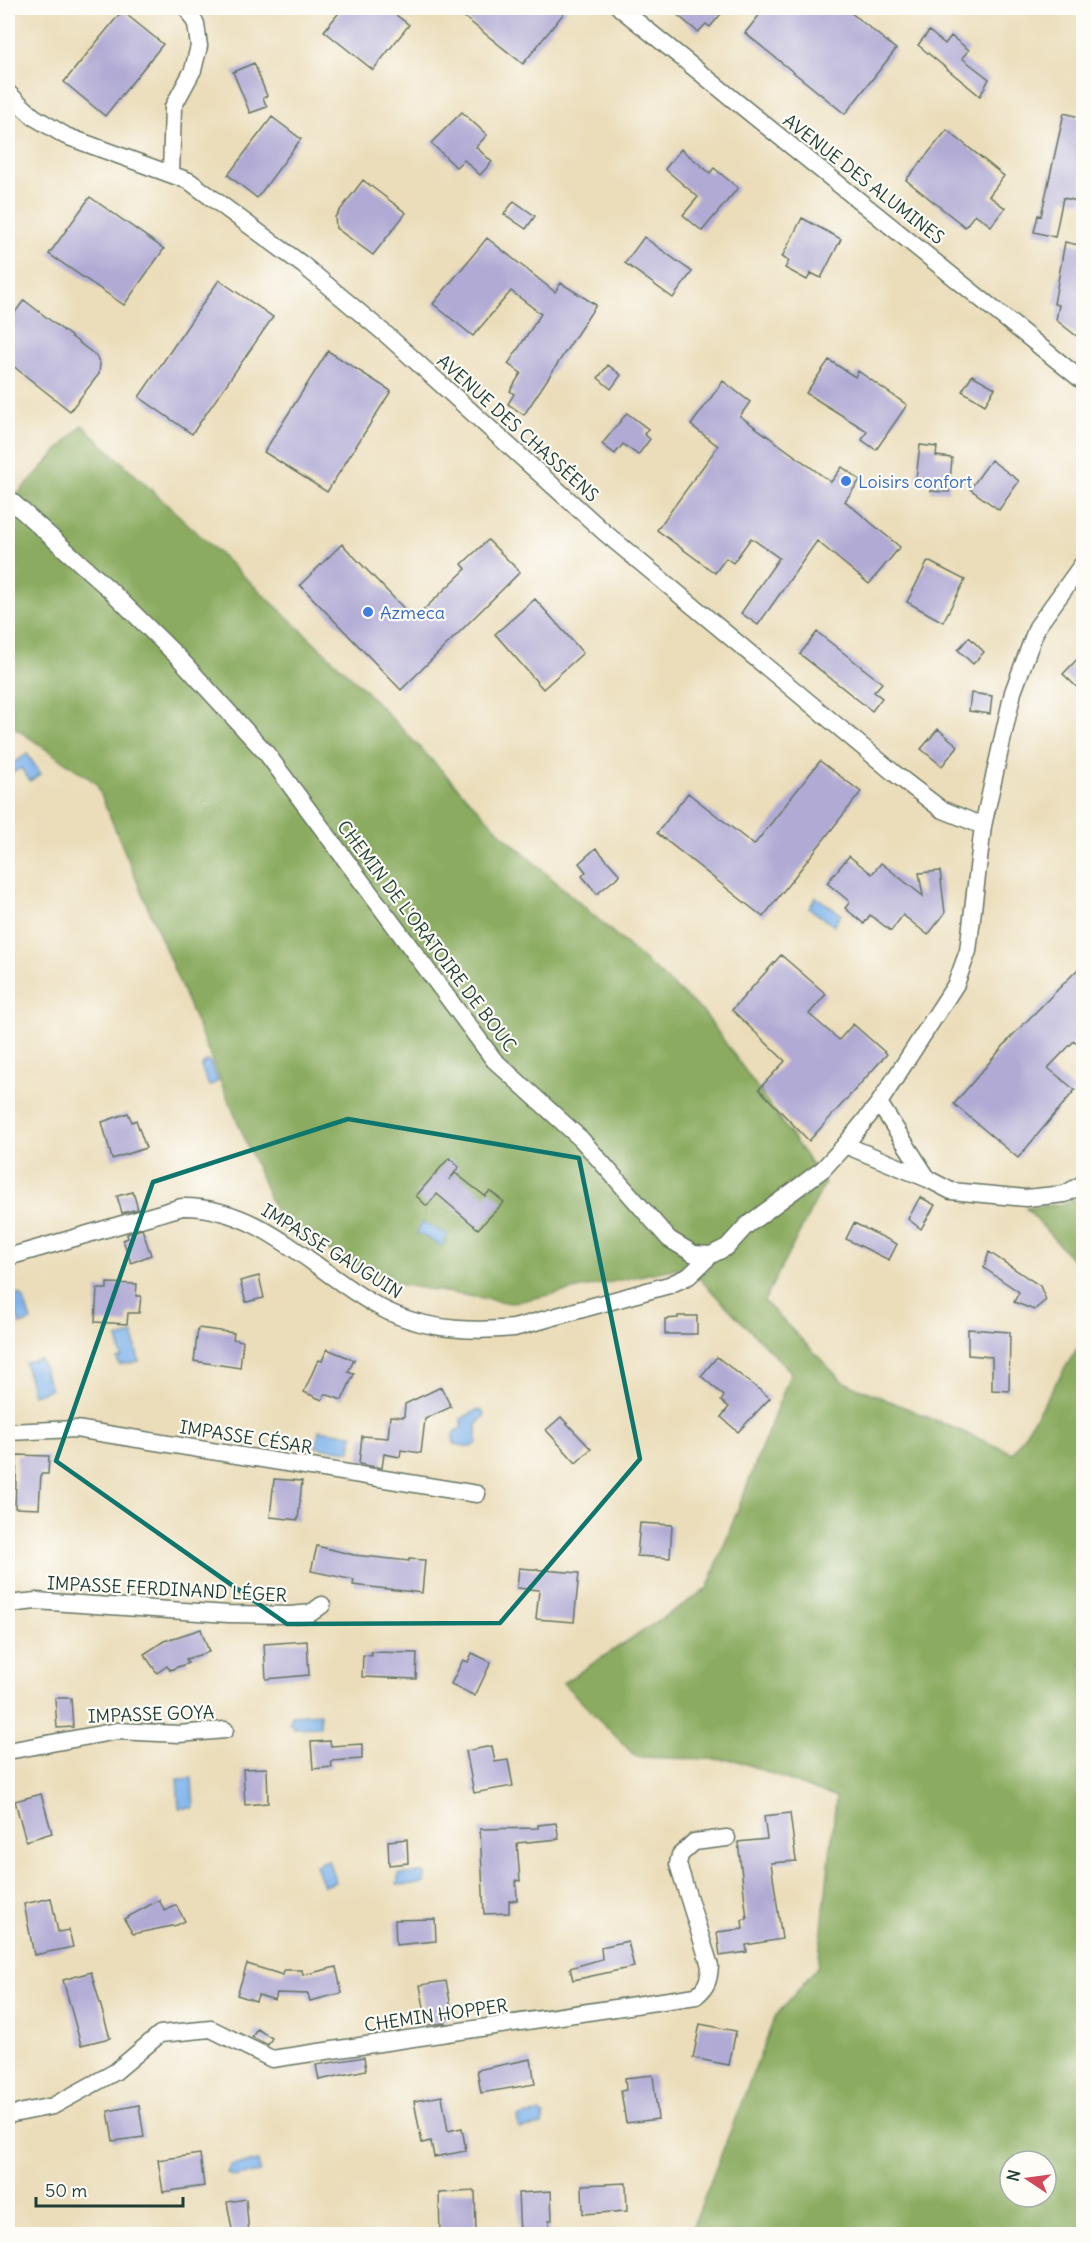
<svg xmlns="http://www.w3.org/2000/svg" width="1091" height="2242" viewBox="0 0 1091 2242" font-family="Delius,sans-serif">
<rect width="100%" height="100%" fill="#fdfcf7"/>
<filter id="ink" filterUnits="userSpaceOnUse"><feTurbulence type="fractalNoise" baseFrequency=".0167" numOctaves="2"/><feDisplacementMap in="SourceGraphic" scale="12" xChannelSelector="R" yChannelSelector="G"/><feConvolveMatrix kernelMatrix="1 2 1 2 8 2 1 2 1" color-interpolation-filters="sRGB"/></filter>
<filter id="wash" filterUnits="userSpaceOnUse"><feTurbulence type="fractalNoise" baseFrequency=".008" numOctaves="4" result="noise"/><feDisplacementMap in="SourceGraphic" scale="24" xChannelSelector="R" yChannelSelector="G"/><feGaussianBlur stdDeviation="1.35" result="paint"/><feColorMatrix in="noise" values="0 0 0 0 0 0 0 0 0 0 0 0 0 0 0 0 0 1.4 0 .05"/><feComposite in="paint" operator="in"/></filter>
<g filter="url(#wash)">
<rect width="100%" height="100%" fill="#ebddba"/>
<path fill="#8bac61" stroke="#55744a" stroke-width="1.5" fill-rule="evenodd" d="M82 425 362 687 505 837 705 1014 825 1183 764 1301 842 1381 1013 1453 1083 1339V2234H690L775 2017 818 1966 836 1798 735 1760 636 1757 563 1683 707 1589 791 1372 687 1266 511 1303 397 1284 282 1228 96 783 8 723V504ZM1010 2161H1046V2197H1010Z
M1083 1196V1271L1026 1208 1065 1204Z"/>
<path fill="#7eb2eb" stroke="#4e7890" stroke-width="1.5" d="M27 754 41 774 30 781 21 768 12 773 8 767Z
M816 897 841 914 834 926 809 908Z
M206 1061 210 1062 218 1081 209 1086 201 1067Z
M422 1222 448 1235 442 1246 417 1233Z
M18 1294 23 1297 31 1321 20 1325 12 1301Z
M133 1334 139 1362 119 1365 117 1359 122 1357 117 1338Z
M40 1359 51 1389 33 1395 25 1363Z
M477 1410 483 1411 485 1415 477 1424V1443L471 1447 454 1444 453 1434 462 1427 461 1419Z
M319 1430 353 1435 350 1451 316 1447Z
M320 1713V1727L293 1728V1724H289L292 1715Z
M192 1778 194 1808H179L177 1779Z
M328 1860 336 1882 324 1886 316 1865Z
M422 1873 425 1874V1883L422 1884 397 1885 399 1874Z
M540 2113 544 2116 542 2125 519 2129 517 2117Z
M258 2161 260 2172 233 2177 227 2173 231 2165Z"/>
<g id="blocks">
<path fill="#b0aad4" d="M343 8H387L409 25 373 70 324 31Z
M470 8H568L523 64 463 16Z
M669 8H726L710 27 706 24 698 32Z
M765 8H845L896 49 845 114 745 33Z
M122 11 163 44 105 116 64 82Z
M929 31 945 44 951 36 969 50 962 58 989 79 980 96 918 45Z
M254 63 267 96 263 98 267 107 250 113 233 72Z
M462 112 487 135 476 147 492 162 480 175 464 160 456 167 431 143Z
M1064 113 1083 118V202L1063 198 1055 237 1034 232 1038 215 1041 216Z
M272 117 301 139 257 198 228 175Z
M947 130 1004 176 989 196 1005 208 991 226 975 214 965 227 906 180Z
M681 149 710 173 714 168 738 188 702 231 683 215 698 197 665 169Z
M363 180 406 213 373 255 336 228 335 217Z
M90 197 164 249 124 305 49 254Z
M514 201 535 216 526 229 504 214Z
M802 218 841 239 821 278 811 273 807 280 785 268 789 261 782 257Z
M644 237 692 272 673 298 625 263Z
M487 238 555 292 561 283 596 305 524 415 508 404 514 394 510 391 521 373 508 364 541 314 511 291 473 336 433 304Z
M1065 242 1083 246V341L1056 320 1059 305 1054 304Z
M219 280 273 317 192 434 139 397Z
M24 300 95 355 100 363 99 374 70 411 8 362V322Z
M328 351 391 391 327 492 264 452Z
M829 360 855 377 858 371 907 405 876 450 862 440 867 431 806 393Z
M608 365 621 375 611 389 598 378Z
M972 375 995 388 985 405 962 391Z
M723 381 750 402 740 416 831 482 842 467 860 480 845 501 900 547 869 584 817 541 758 625 741 613 779 558 751 538 733 563 726 558 715 573 657 530 718 446 691 425Z
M627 413 648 429 644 434 650 439 638 455 623 444 615 454 602 444Z
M920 445 937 447 936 456 952 458 949 492 931 491 932 481 916 479Z
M991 460 1019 481 999 510 970 489Z
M488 540 520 572 401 690 300 585 342 544 414 619 466 569 462 564Z
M928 561 965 580 943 622 907 602Z
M535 599 583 653 543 689 495 634Z
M817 632 882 683 874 692 882 698 872 711 800 654Z
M969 637 984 652 973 664 958 650Z
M1083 653V693L1063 674Z
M971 693 992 696 990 714 969 711Z
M938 729 958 746 942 766 921 749Z
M820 761 861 792 763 917 657 833 688 793 754 845Z
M596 848 620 875 597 894 582 876 586 872 579 863Z
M849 856 872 874 881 863 923 896 919 873 940 871 945 913 928 935 903 915 891 931 870 915 864 924 845 908 850 902 827 883Z
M781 955 826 994 809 1014 839 1040 853 1024 887 1054 809 1141 759 1089 785 1061 732 1010Z
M1083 964V1050L1074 1041 1048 1068 1075 1090 1018 1158 954 1104 1011 1037Z
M128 1113 132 1122 136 1120 146 1148 112 1159 102 1122Z
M449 1158 459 1167 449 1180 455 1173 485 1196 490 1191 504 1202 478 1229 437 1194 427 1206 416 1196Z
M133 1192 138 1209 122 1213 117 1196Z
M920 1197 935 1205 921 1229 908 1219Z
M854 1223 897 1244 889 1260 846 1239Z
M142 1229 151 1255 131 1263 123 1240 128 1238 127 1234Z
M989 1252 1040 1286 1046 1300 1034 1310 1014 1302 1019 1292 984 1268Z
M259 1276 264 1298 246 1302 240 1281Z
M107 1283 137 1284 136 1296H141L139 1313H128L127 1324 95 1322 97 1289H107Z
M678 1316H697V1334H665V1319L678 1318Z
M198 1328 234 1333 233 1339 243 1341 240 1368 194 1361Z
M968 1329 1010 1332 1009 1391 992 1390V1357L968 1355Z
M327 1349 354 1360 348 1372 354 1374 342 1400 325 1394 322 1400 304 1392 318 1360 322 1361Z
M717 1357 770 1398 738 1432 721 1417 729 1407 721 1401 724 1396 701 1376Z
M441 1387 451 1407 425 1419 421 1453 401 1450 400 1457 384 1454 382 1468 359 1464 362 1436 388 1438 390 1416 404 1417 405 1404Z
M561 1417 591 1449 576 1463 546 1430Z
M17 1455 49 1456 48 1474H41L39 1509 15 1508Z
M274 1479 302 1481 298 1520 270 1517Z
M640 1523 672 1525 670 1558 637 1556Z
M317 1546 354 1555 409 1561V1559L425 1560 422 1593 353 1585 354 1580 311 1571Z
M519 1568 579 1573 574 1622 536 1619 539 1590 517 1588Z
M201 1629 209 1652 186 1659 188 1663 170 1670 167 1666 157 1673 144 1654 164 1641Z
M307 1641 309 1675 266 1679 264 1644Z
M371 1652 417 1653 416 1679 362 1677 363 1655 372 1656Z
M472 1653 491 1662 475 1696 451 1684 463 1660 468 1662Z
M55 1698H71L73 1727 57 1728Z
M330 1741 331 1746 362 1744V1759L331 1761 332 1767 313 1769 311 1742Z
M492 1746 495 1762 508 1760 513 1786 474 1793 466 1751Z
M267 1768 268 1803 245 1805 243 1769Z
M41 1794 52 1833 26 1841 15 1801Z
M790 1813 796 1861 771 1863 782 1939 746 1945 747 1952 720 1956 717 1932 743 1929 742 1920 747 1919 738 1842 767 1839 764 1816Z
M556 1823 559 1839 517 1843 520 1881 516 1880 517 1900 509 1901V1913L484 1914 480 1829 538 1828V1825Z
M407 1839 408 1863 389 1865 388 1841Z
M51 1898 58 1932 69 1930 73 1947 34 1955 24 1904Z
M159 1900 165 1911 176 1905 185 1921 177 1925 133 1934 124 1919Z
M435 1919 436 1941 396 1945 395 1920Z
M628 1941 634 1967 573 1980 570 1968 602 1959 601 1947Z
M247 1964 283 1975 284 1970H302L303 1975 336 1967 342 1993 310 2001 308 1994 277 1993 275 2000 258 1995 256 2001 237 1995Z
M91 1972 110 2038 81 2045 63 1980Z
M446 1981 453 2017 445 2018V2023L427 2025 420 1985Z
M700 2024 736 2031 729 2065 693 2058Z
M257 2029 272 2038 268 2045 252 2037Z
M364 2057 366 2070 319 2080 316 2065Z
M531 2059 535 2084 481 2093 477 2070Z
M653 2075 658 2119 626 2123 621 2091 626 2090 625 2078Z
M442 2096 448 2131 462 2128 466 2151 434 2157 431 2141 422 2143 414 2101Z
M139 2105 144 2137 113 2141 108 2111Z
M200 2154 204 2186 163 2192 158 2160Z
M626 2183 627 2211 583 2214 582 2185Z
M475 2191 476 2235H440L439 2193Z
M551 2191 552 2220H549V2233L520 2235 518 2193Z
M246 2199 249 2235H233L227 2202Z"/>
</g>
</g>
<g filter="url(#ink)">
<use href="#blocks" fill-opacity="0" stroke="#667563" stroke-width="1.5"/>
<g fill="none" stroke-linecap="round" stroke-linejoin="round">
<defs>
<path id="street" d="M620 8 1084 382
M8 93 34 117 66 136 189 181 303 265 389 337 604 532 894 773 941 809 983 826
M171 174 173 107 193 70 199 46 196 24 187 8
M8 498 110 590 181 660 267 754 494 1060 581 1139 669 1239 694 1254 711 1255 727 1247 746 1226 823 1169 845 1145 879 1103 956 984 968 951 983 826 1013 692 1037 627 1084 562
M879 1103 928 1179
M845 1145 928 1179 951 1191 1026 1198 1065 1194 1084 1183
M8 1257 182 1207C265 1206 319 1278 389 1312 428 1330 473 1332 514 1328L669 1285 689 1276 711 1255
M8 1432 76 1429 477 1494
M8 1604 36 1601 228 1614 291 1615 311 1613 322 1605
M8 1751 117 1731 179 1734 225 1730
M8 2115 53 2106 115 2072 160 2034 211 2029 272 2059 696 1996C707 1987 709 1980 710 1966L678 1864 680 1855 694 1842 727 1838"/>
</defs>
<use href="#street" stroke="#667563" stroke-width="19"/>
<use href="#street" stroke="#fff" stroke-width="16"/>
</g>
</g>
<path fill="none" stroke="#0f766e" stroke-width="4.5" stroke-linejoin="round" d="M348 1119 579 1158 640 1459 500 1623 287 1624 56 1461 153 1182Z"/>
<g fill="#3f7fe0" stroke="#fdfcf7" stroke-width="2">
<circle cx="846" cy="481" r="6"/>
<circle cx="368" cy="612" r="6"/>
</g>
<g text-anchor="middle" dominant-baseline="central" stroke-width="4.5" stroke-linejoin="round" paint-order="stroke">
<g font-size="18" fill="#1f3d34" stroke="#fdfcf7">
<text transform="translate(864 179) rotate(38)">AVENUE DES ALUMINES</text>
<text transform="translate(518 428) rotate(42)">AVENUE DES CHASSÉENS</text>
<text transform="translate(427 936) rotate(53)">CHEMIN DE L'ORATOIRE DE BOUC</text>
<text transform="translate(332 1251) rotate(32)">IMPASSE GAUGUIN</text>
<text transform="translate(246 1437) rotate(9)">IMPASSE CÉSAR</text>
<text transform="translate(167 1589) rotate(3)">IMPASSE FERDINAND LÉGER</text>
<text transform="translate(151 1714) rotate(-2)">IMPASSE GOYA</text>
<text transform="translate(436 2015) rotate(-8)">CHEMIN HOPPER</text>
</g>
<g font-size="18" fill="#366cbe" stroke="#fdfcf7" text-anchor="start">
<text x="858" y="481">Loisirs confort</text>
<text x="380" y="612">Azmeca</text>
</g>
</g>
<rect width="1091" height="2242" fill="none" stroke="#fdfcf7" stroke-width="30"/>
<g transform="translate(1028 2179) rotate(283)"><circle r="28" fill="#fdfcf7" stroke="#a4b0a9" stroke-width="1.5"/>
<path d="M0-4.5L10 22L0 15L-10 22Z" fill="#d1495b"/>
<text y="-9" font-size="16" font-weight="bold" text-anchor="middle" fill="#1f3d34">N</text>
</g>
<path d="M36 2197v9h147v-9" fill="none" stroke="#1f3d34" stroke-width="3"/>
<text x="45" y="2197" font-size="18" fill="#1f3d34" stroke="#fdfcf7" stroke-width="4.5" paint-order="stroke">50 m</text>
</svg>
